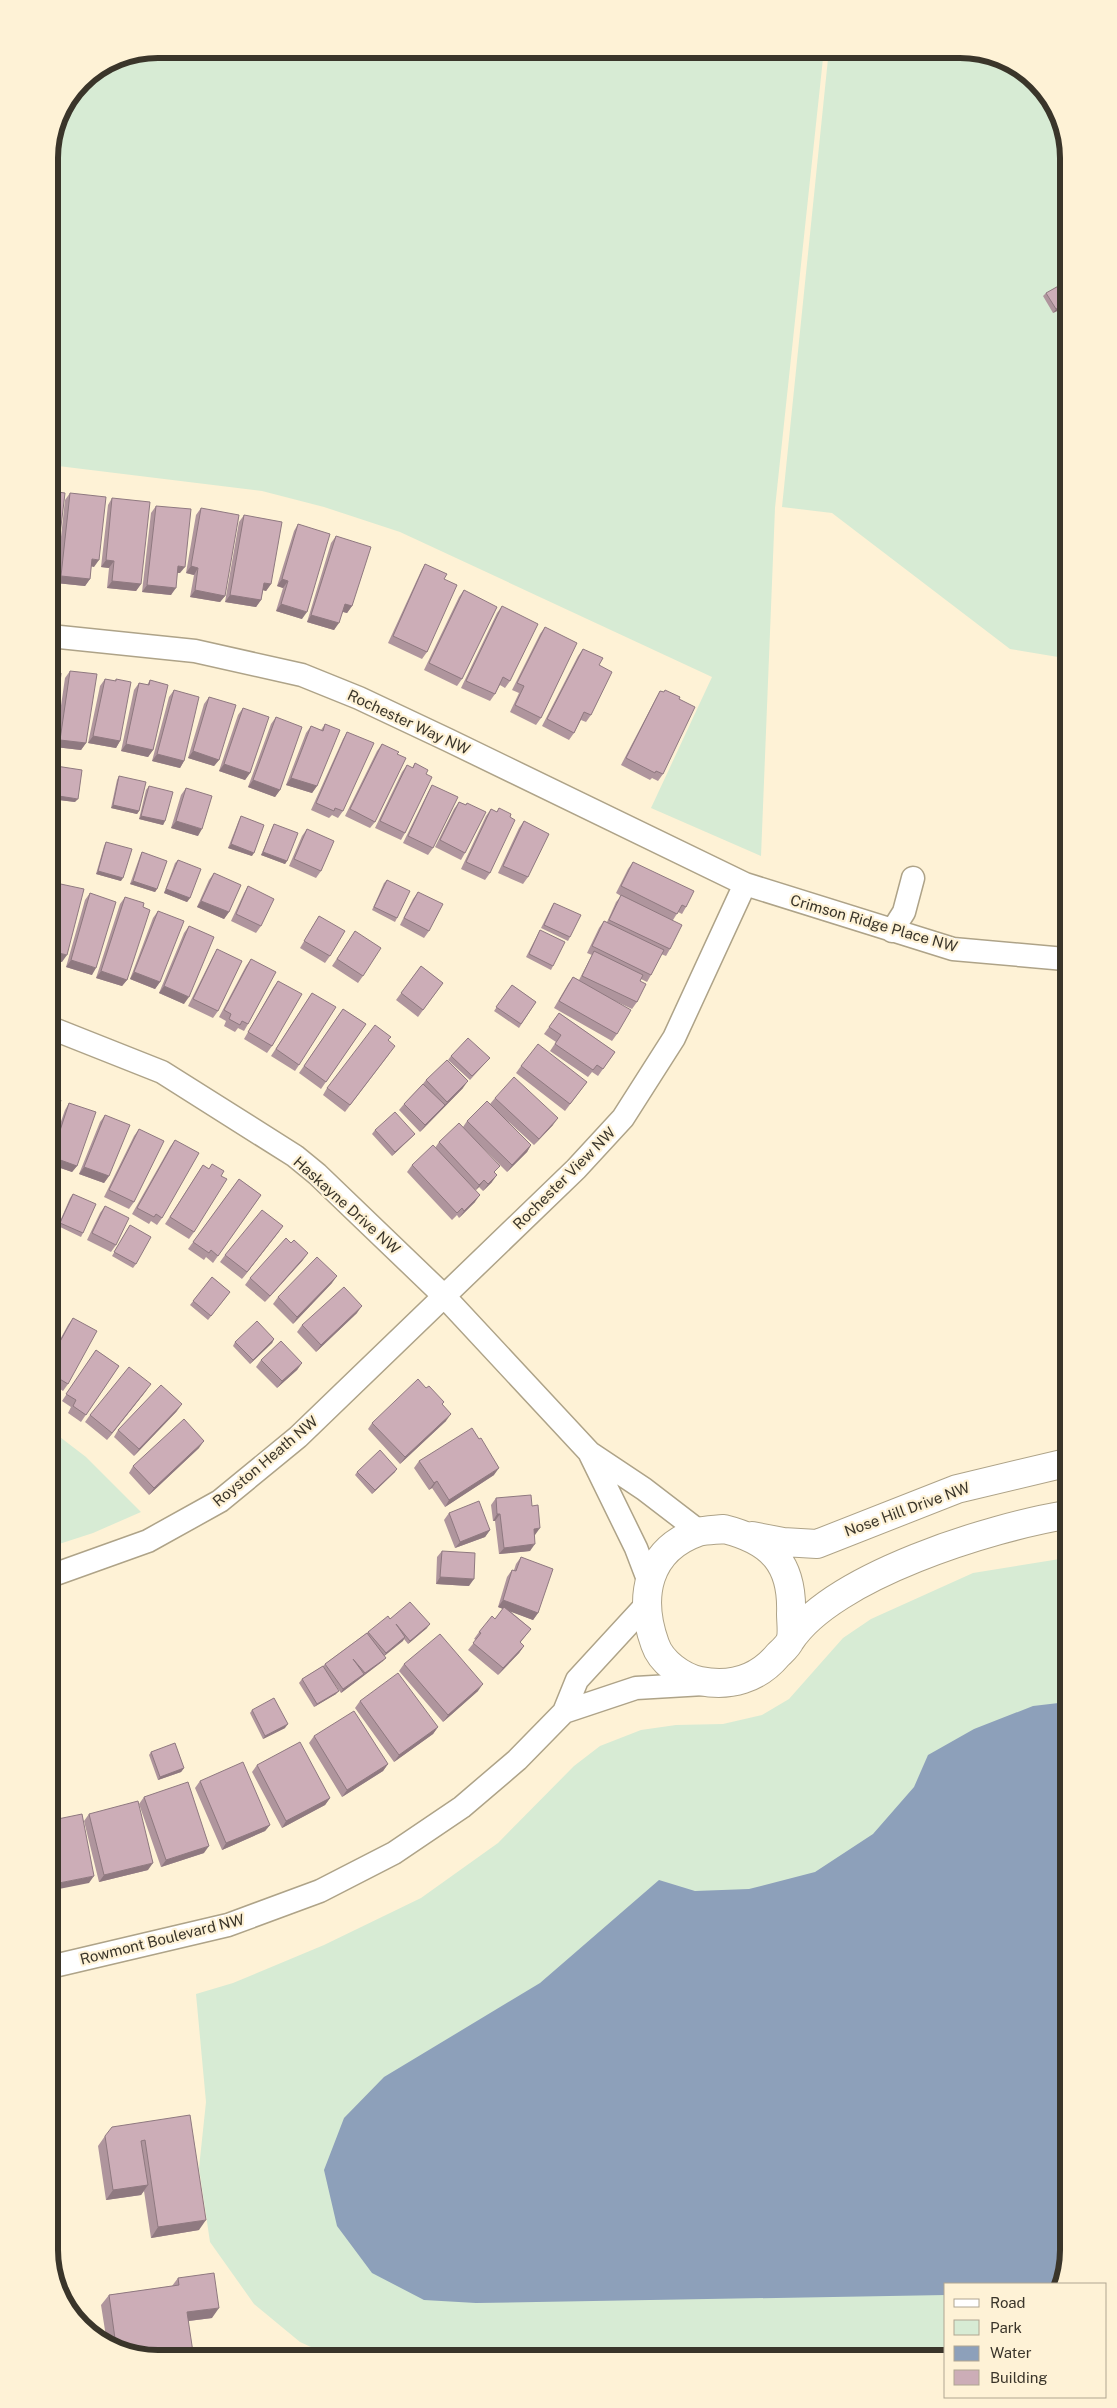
<svg xmlns="http://www.w3.org/2000/svg" width="1117" height="2408" viewBox="0 0 1117 2408" font-family="'Public Sans',sans-serif">
<rect width="100%" height="100%" fill="#fef2d6"/>
<path fill="#d7ebd4" d="M158 49H824L775 508 761 856 651 808 712 677 400 532 324 507 262 491 50 465 49 151 57 116 81 80 116 57Z
M829 49H967L1025 71 1062 122 1064 658 1010 649 832 513 782 507Z
M52 1431 86 1457 141 1512 93 1533 53 1546Z
M1066 1558 1068 2251 1058 2284H946V2354L335 2358 300 2342 254 2304 210 2242 199 2168 206 2102 196 1994 233 1983 324 1945 421 1898 498 1843 574 1766 600 1746 641 1730 676 1725 723 1724 762 1715 789 1699 843 1638 871 1619 973 1573Z"/>
<path fill="#8da0ba" d="M1067 1702 1068 2251 1058 2284H946V2295L476 2303 424 2300 372 2273 337 2226 324 2170 344 2118 384 2077 540 1983 659 1880 695 1891 749 1889 815 1872 873 1834 914 1787 928 1755 974 1729 1033 1706Z"/>
<g fill="none" stroke-linecap="round" stroke-linejoin="round">
<defs>
<path id="minor" d="M50 636 195 651 302 675 359 698 448 740 745 884 953 949 1065 959
M892 931 904 912 913 878
M51 1028 162 1072 295 1156 317 1174 443 1295 590 1453 644 1489 700 1532
M590 1454 636 1548 649 1582
M53 1575 148 1541 220 1501 298 1437 576 1169 623 1118 674 1038 745 884
M564 1712 636 1688 704 1684
M54 1966 228 1925 320 1891 394 1853 462 1807 517 1760 564 1712 577 1680 646 1605"/>
<path id="tertiary" d="M724 1529C772 1541 793 1564 791 1614 791 1622 793 1634 790 1641 788 1646 782 1651 778 1655 758 1679 730 1687 700 1681 682 1677 661 1662 655 1644 638 1597 647 1550 698 1532 706 1530 716 1530 724 1529Z
M752 1536 783 1542 817 1544 957 1489 1066 1463
M790 1641C832 1576 992 1527 1066 1515"/>
</defs>
<use href="#minor" stroke="#aea388" stroke-width="25"/>
<use href="#tertiary" stroke="#aea388" stroke-width="30"/>
<use href="#minor" stroke="#fff" stroke-width="22"/>
<use href="#tertiary" stroke="#fff" stroke-width="28"/>
</g>
<path fill="#af959d" d="M1046 293 1063 308 1053 313 1043 296Z
M70 493 94 567 91 566 90 579 85 586 56 583 65 500Z
M112 498 141 584 136 591 107 588 109 568 101 567 108 505Z
M156 506 180 573H177L171 595 142 592 151 513Z
M201 508 225 596 220 602 190 597 194 575 186 573 196 515Z
M244 515 271 584 266 591 263 590 261 600 256 607 225 602 239 522Z
M298 524 302 619 276 611 283 588 277 586 294 531Z
M336 536 352 606 347 613 343 612 334 630 307 622 331 543Z
M425 564 444 579 427 652 422 659 388 643 421 571Z
M464 590 462 679 457 686 424 670 459 597Z
M502 606 510 681 505 688 500 685 495 694 490 701 461 688 497 613Z
M545 627 541 718 536 725 510 712 519 693 512 690 540 634Z
M583 649 599 665 591 715 586 722 581 720 574 733 569 740 542 726 578 656Z
M70 671 86 743 81 750 55 747 65 678Z
M105 679 115 681 116 679 120 741 116 748 88 743 100 686Z
M150 680 153 750 148 757 121 751 134 690 139 683 147 685Z
M174 690 184 761 180 768 152 761 169 697Z
M660 691 679 699 663 774 658 781 652 778 650 780 621 765 656 698Z
M209 697 219 760 214 766 188 758 204 704Z
M243 708 250 773 245 780 219 771 238 715Z
M276 717 280 790 275 797 248 787 271 724Z
M325 724 317 786 312 793 286 785 306 733 311 726 321 730Z
M347 732 343 811 338 818 332 815 329 818 311 810 343 739Z
M382 744 397 754 375 822 370 828 345 816 377 751Z
M415 763 426 774 405 833 401 840 375 828 402 772 407 765 412 768Z
M56 766 75 802 51 799V790L53 770Z
M119 776 139 811 137 814 111 808 117 780Z
M432 785 433 848 428 855 403 843 428 792Z
M149 786 165 821 163 825 139 819 146 790Z
M186 788 198 836 171 828 181 795Z
M459 802 466 805 465 853 461 860 435 847 454 809Z
M499 808 510 817 490 873 485 880 461 869 486 816 491 809 497 812Z
M241 816 252 856 228 848 239 820Z
M524 821 528 877 523 884 498 873 519 828Z
M274 824 287 861 285 864 261 855 272 828Z
M307 829 321 871 316 878 289 866 302 836Z
M106 842 121 881 96 874 104 846Z
M142 852 157 889 155 892 130 884 140 856Z
M178 860 190 898 187 902 164 893 175 863Z
M633 862 686 907 682 914 678 912 673 920 670 949 666 956 661 954 651 975 647 982 641 979 640 981 637 1002 632 1009 615 1001 617 1034 612 1041 554 1008 568 984 573 977 579 980 592 955 587 953 599 928 604 921 607 922 616 902 621 896 616 893 628 869Z
M214 873 229 912 224 919 197 907 209 880Z
M387 880 397 918 395 922 372 910 384 883Z
M56 883 62 962 51 959V892L52 890Z
M248 886 261 926 256 933 231 921 244 893Z
M418 892 429 931 424 938 400 925 413 899Z
M90 893 92 975 66 967 85 900Z
M125 897 143 907 127 980 122 986 96 978 120 904Z
M554 903 570 937 568 941 541 928 552 906Z
M158 911 160 982 155 989 130 979 153 918Z
M319 916 330 956 325 963 300 948Z
M189 926 184 1004 159 993 184 933Z
M540 930 553 966 551 970 526 957Z
M355 931 363 976 358 983 332 966Z
M217 949 218 1011 213 1018 188 1006 213 956Z
M251 959 248 1024 244 1031 238 1028 235 1032 224 1026 226 1021 219 1017 246 966Z
M421 966 443 983 418 1017 396 1000Z
M278 981 272 1046 267 1053 244 1039 273 988Z
M512 985 536 1002 519 1028 494 1011Z
M312 993 299 1065 295 1071 271 1056Z
M343 1009 366 1024 321 1089 299 1073Z
M559 1013 615 1052 598 1076 592 1072 588 1077 550 1051 556 1042 544 1034Z
M388 1041 390 1053 345 1112 323 1095 327 1088Z
M451 1056 490 1058 470 1080 448 1060Z
M521 1066 587 1082 565 1111 516 1073Z
M426 1080 463 1088 420 1132 399 1110 404 1104 422 1085Z
M495 1098 553 1125 534 1145 501 1115 531 1145 527 1152 507 1172 477 1142 492 1182 483 1191 479 1187 475 1190V1202L459 1218 457 1215 452 1220 407 1172 412 1165 435 1148 439 1142 463 1127 467 1121 490 1104Z
M69 1103 77 1166 72 1172 52 1165V1147L65 1110Z
M105 1115 109 1176 104 1183 79 1174 100 1122Z
M139 1129 134 1202 129 1209 104 1197 134 1136Z
M375 1130 415 1134 412 1137 392 1156 372 1134Z
M175 1140 162 1218 157 1225 151 1221 149 1224 132 1214 170 1147Z
M203 1165 221 1176 194 1232 189 1239 165 1224Z
M239 1179 261 1195 213 1263 206 1257 204 1260 188 1249Z
M73 1194 83 1233 81 1237 58 1226 70 1198Z
M105 1206 116 1245 111 1252 87 1240 100 1213Z
M130 1225 136 1264 133 1268 112 1256Z
M283 1226 242 1279 220 1262 225 1255Z
M303 1260 265 1302 245 1285 250 1278Z
M212 1277 230 1292 208 1320 190 1305Z
M332 1283 293 1324 273 1304 278 1297Z
M357 1313 316 1352 297 1332 302 1325Z
M73 1318 68 1384 63 1391 54 1385 52 1388V1354L68 1325Z
M274 1339 272 1343 250 1364 233 1346 235 1342Z
M96 1350 119 1366 81 1422 68 1413 71 1407 62 1401Z
M261 1360 302 1363 297 1370 277 1388 256 1367Z
M146 1391 107 1440 85 1422 90 1415Z
M442 1405 446 1421 400 1464 368 1429 372 1423Z
M177 1411 134 1456 114 1437 118 1430Z
M199 1448 149 1495 129 1473 133 1466Z
M419 1461 494 1475 445 1507 432 1488 429 1490 414 1468Z
M357 1472H395L372 1494 355 1475Z
M496 1498 535 1535H534L530 1551 499 1554 495 1521H493L491 1505Z
M449 1513 490 1530 485 1537 455 1548 444 1520Z
M442 1551 469 1586 436 1584 437 1557Z
M521 1557 538 1613 533 1620 510 1611 531 1629 520 1643 524 1646 519 1653 498 1675 468 1650 476 1640 474 1639 479 1632 495 1619 503 1609 498 1607 507 1577 512 1570H514L516 1564Z
M390 1619 427 1628 408 1644 404 1639 384 1656 383 1661 341 1693 334 1683 336 1694 314 1707 299 1683 302 1679 323 1666 325 1664 368 1632Z
M404 1664 478 1691 443 1722 399 1671Z
M360 1701 438 1727 433 1734 394 1762 355 1708Z
M252 1710 285 1728 263 1739 250 1713Z
M314 1736 388 1764 383 1771 342 1797 309 1743Z
M151 1752 184 1768 181 1772 158 1780 149 1755Z
M257 1765 330 1798 325 1805 282 1828 252 1772Z
M200 1781 270 1825 265 1831 222 1850 195 1788Z
M144 1797 204 1853 161 1867 139 1804Z
M89 1814 148 1870 99 1882 84 1821Z
M190 2115 199 2230 151 2238 144 2191 141 2195 106 2200 98 2146 105 2136Z
M178 2278 212 2318 189 2321 150 2359 107 2343 101 2305 109 2295 172 2286Z"/>
<path fill="#8f7980" d="M1063 306V308L1053 313 1056 309Z
M92 559 99 560 94 567 87 565Z
M106 560 114 561 109 568 101 567Z
M178 566 185 567 180 573H173Z
M191 566 198 568 194 575 186 573Z
M50 575 55 576 51 582H50Z
M61 576 90 579 85 586 56 583Z
M282 579 288 581 283 588 277 586Z
M112 581 141 584 136 591 107 588Z
M264 583 271 584 266 591 259 589Z
M147 585 176 588 171 595 142 592Z
M195 590 225 596 220 602 190 597Z
M230 595 261 600 256 607 225 602Z
M281 604 307 612 302 619 276 611Z
M345 604 352 606 347 613 340 611Z
M311 615 339 623 334 630 307 622Z
M93 736 120 741 116 748 88 743Z
M60 740 86 743 81 750 55 747Z
M126 744 153 750 148 757 121 751Z
M193 751 219 760 214 766 188 758Z
M157 754 184 761 180 768 152 761Z
M224 764 250 773 245 780 219 771Z
M291 778 317 786 312 793 286 785Z
M253 780 280 790 275 797 248 787Z
M52 795 78 799 75 802 51 799Z
M113 805 139 811 137 814 111 808Z
M141 816 165 821 163 825 139 819Z
M176 821 202 829 198 836 171 828Z
M231 844 254 853 252 856 228 848Z
M263 852 287 861 285 864 261 855Z
M98 871 123 878 121 881 96 874Z
M133 881 157 889 155 892 130 884Z
M166 889 190 898 187 902 164 893Z
M201 901 229 912 224 919 197 907Z
M51 951 67 955 62 962 51 959Z
M71 960 96 968 92 975 66 967Z
M101 971 127 980 122 986 96 978Z
M134 972 160 982 155 989 130 979Z
M164 986 189 997 184 1004 159 993Z
M468 1081 463 1088 420 1132 425 1125Z
M558 1118 553 1125 534 1145 539 1139Z
M415 1134 412 1137 392 1156 395 1152Z
M531 1145 527 1152 507 1172 512 1165Z
M52 1157 77 1166 72 1172 52 1165Z
M84 1167 109 1176 104 1183 79 1174Z
M497 1175 492 1182 483 1191 488 1184Z
M484 1180 479 1187 474 1192 479 1185Z
M480 1195 475 1202 459 1218 464 1211Z
M283 1226 278 1233 242 1279 247 1272Z
M308 1253 303 1260 265 1302 270 1296Z
M337 1276 332 1283 293 1324 297 1317Z
M362 1306 357 1313 316 1352 321 1345Z
M274 1339 272 1343 250 1364 253 1360Z
M302 1363 297 1370 277 1388 282 1381Z
M151 1384 146 1391 107 1440 112 1433Z
M182 1404 177 1411 134 1456 139 1449Z
M451 1414 446 1421 400 1464 405 1457Z
M204 1441 199 1448 149 1495 154 1488Z
M499 1468 494 1475 445 1507 449 1500Z
M397 1469 395 1472 372 1494 375 1490Z
M437 1481 432 1488 429 1490 434 1483Z
M497 1514H500L495 1521H493Z
M540 1528 535 1535 529 1536 534 1529Z
M490 1530 485 1537 455 1548 460 1542Z
M535 1544 530 1551 499 1554 504 1548Z
M440 1577 474 1579 469 1586 436 1584Z
M503 1600 538 1613 533 1620 498 1607Z
M430 1624 427 1628 408 1644 410 1641Z
M405 1637 403 1641 383 1657 386 1653Z
M524 1646 519 1653 498 1675 503 1668Z
M386 1658 383 1661 341 1693 343 1689Z
M483 1684 478 1691 443 1722 448 1715Z
M339 1691 336 1694 314 1707 317 1704Z
M288 1724 285 1728 263 1739 265 1736Z
M438 1727 433 1734 394 1762 399 1755Z
M388 1764 383 1771 342 1797 347 1790Z
M184 1768 181 1772 158 1780 160 1777Z
M330 1798 325 1805 282 1828 286 1821Z
M270 1825 265 1831 222 1850 226 1843Z
M209 1846 204 1853 161 1867 166 1860Z
M153 1863 148 1870 99 1882 104 1875Z
M94 1876 89 1883 54 1890V1884Z
M148 2185 141 2195 106 2200 113 2190Z
M206 2220 199 2230 151 2238 158 2227Z
M219 2308 212 2318 180 2322 187 2312Z"/>
<path fill="#ccadb7" stroke="#8f7980" d="M1062 284 1063 306 1056 309 1046 293Z
M50 491 65 493 55 576 50 575Z
M70 493 106 497 99 560 92 559 90 579 61 576Z
M112 498 150 502 141 584 112 581 114 561 106 560Z
M156 506 191 509 185 567 178 566 176 588 147 585Z
M201 508 239 515 225 596 195 590 198 568 191 566Z
M244 515 282 522 271 584 264 583 261 600 230 595Z
M298 524 330 534 307 612 281 604 288 581 282 579Z
M336 536 371 547 352 606 345 604 339 623 311 615Z
M425 564 447 574 444 579 457 585 427 652 393 636Z
M464 590 497 607 462 679 429 663Z
M502 606 538 624 510 681 503 677 495 694 466 681Z
M545 627 577 643 541 718 515 705 524 686 517 683Z
M583 649 603 658 599 665 612 672 591 715 584 712 574 733 547 719Z
M70 671 97 674 86 743 60 740Z
M50 672 61 673 54 740H51Z
M105 679 116 681V679L131 682 120 741 93 736Z
M150 680 168 685 153 750 126 744 139 683 149 685Z
M174 690 199 697 184 761 157 754Z
M665 690 680 697 679 699 695 707 663 774 656 771 655 773 626 758 660 691 664 692Z
M209 697 236 705 219 760 193 751Z
M243 708 269 717 250 773 224 764Z
M276 717 302 727 280 790 253 780Z
M325 724 340 730 317 786 291 778 311 726 323 731Z
M347 732 374 743 343 811 335 808 334 811 316 803Z
M382 744 399 752 397 754 406 758 375 822 350 809Z
M415 763 428 770 426 774 432 777 405 833 380 821 407 765 413 768Z
M56 766 82 770 78 799 52 795Z
M119 776 146 782 139 811 113 805Z
M432 785 458 797 433 848 408 836Z
M149 786 173 792 165 821 141 816Z
M186 788 212 796 202 829 176 821Z
M459 802 466 805 467 803 486 812 465 853 440 840Z
M499 808 511 814 510 817 515 820 490 873 466 862 491 809 497 812Z
M241 816 264 825 254 853 231 844Z
M524 821 549 834 528 877 503 866Z
M274 824 298 833 287 861 263 852Z
M307 829 334 841 321 871 294 859Z
M106 842 132 849 123 878 98 871Z
M142 852 167 861 157 889 133 881Z
M178 860 201 869 190 898 166 889Z
M633 862 694 891 686 907 682 905 677 914 621 886Z
M214 873 241 885 229 912 201 901Z
M387 880 410 891 397 918 374 907Z
M56 883 84 889 67 955 51 951V905Z
M248 886 274 899 261 926 236 914Z
M418 892 443 904 429 931 404 918Z
M90 893 116 902 96 968 71 960Z
M621 895 682 925 670 949 609 920Z
M125 897 144 903 143 907 150 910 127 980 101 971Z
M554 903 581 915 570 937 544 925Z
M158 911 184 921 160 982 134 972Z
M319 916 345 931 330 956 304 941Z
M604 921 664 950 651 975 592 946Z
M189 926 214 937 189 997 164 986Z
M540 930 565 942 553 966 529 954Z
M355 931 381 948 363 976 337 959Z
M217 949 242 961 218 1011 193 999Z
M594 951 643 975 640 981 646 984 637 1002 582 976Z
M251 959 276 972 248 1024 242 1021 240 1025 229 1019 231 1014 224 1010Z
M421 966 443 983 423 1010 401 993Z
M573 977 631 1010 617 1034 559 1001Z
M278 981 302 994 272 1046 248 1032Z
M512 985 536 1002 521 1024 496 1007Z
M312 993 336 1007 299 1065 276 1049Z
M343 1009 366 1024 326 1082 304 1066Z
M559 1013 615 1052 603 1069 597 1065 593 1070 555 1044 561 1035 549 1027Z
M375 1025 391 1037 388 1040 395 1046 350 1105 327 1088Z
M468 1038 490 1058 472 1076 451 1056Z
M538 1044 587 1082 570 1104 521 1066Z
M447 1060 468 1081 447 1102 426 1080Z
M514 1077 558 1118 539 1139 495 1098Z
M423 1084 445 1105 425 1125 404 1104Z
M51 1097 61 1100 52 1134Z
M487 1101 531 1145 512 1165 467 1121Z
M69 1103 96 1112 77 1166 52 1157V1155Z
M395 1112 415 1134 395 1152 375 1130Z
M105 1115 130 1125 109 1176 84 1167Z
M459 1123 500 1166 494 1172 497 1175 488 1184 484 1180 479 1185 439 1142Z
M139 1129 164 1141 134 1202 109 1190Z
M175 1140 199 1153 162 1218 156 1214 154 1217 137 1208Z
M433 1145 480 1195 464 1211 462 1208 457 1213 412 1165Z
M212 1164 224 1171 221 1176 227 1179 194 1232 170 1217 203 1165 209 1169Z
M239 1179 261 1195 218 1256 211 1250 209 1253 193 1242Z
M73 1194 96 1204 83 1233 60 1223Z
M105 1206 129 1218 116 1245 92 1233Z
M262 1210 283 1226 247 1272 225 1255Z
M130 1225 151 1237 136 1264 114 1252Z
M286 1238 291 1243 294 1240 308 1253 270 1296 250 1278Z
M317 1257 337 1276 297 1317 278 1297Z
M212 1277 230 1292 211 1316 193 1301Z
M344 1287 362 1306 321 1345 302 1325Z
M73 1318 97 1331 68 1384 58 1378 55 1384 52 1383V1356Z
M257 1321 274 1339 253 1360 235 1342Z
M52 1328 57 1331 52 1342Z
M281 1341 302 1363 282 1381 261 1360Z
M96 1350 119 1366 86 1415 73 1406 76 1400 66 1394Z
M129 1367 151 1384 112 1433 90 1415Z
M418 1379 426 1388 429 1386 444 1402 442 1404 451 1414 405 1457 372 1423Z
M161 1385 182 1404 139 1449 118 1430Z
M184 1419 204 1441 154 1488 133 1466Z
M472 1428 479 1439 481 1438 499 1468 449 1500 437 1481 434 1483 419 1461Z
M380 1450 397 1469 375 1490 357 1472Z
M531 1495 532 1506 538 1505 540 1528 534 1529 535 1544 504 1548 500 1514H497L496 1498Z
M479 1501 490 1530 460 1542 449 1513Z
M442 1551 475 1553 474 1579 440 1577Z
M521 1557 553 1569 538 1613 503 1600 512 1570 516 1571Z
M410 1602 430 1624 410 1641 396 1624 405 1637 386 1653 368 1632 388 1616 390 1619Z
M504 1607 531 1629 520 1642 524 1646 503 1668 473 1643 481 1633 479 1632 492 1616 495 1619Z
M367 1633 386 1658 365 1673 353 1659 364 1674 343 1689 325 1664Z
M440 1634 483 1684 448 1715 404 1664Z
M323 1666 339 1691 317 1704 302 1679Z
M398 1673 438 1727 399 1755 360 1701Z
M274 1698 288 1724 265 1736 252 1710Z
M354 1711 388 1764 347 1790 314 1736Z
M300 1742 330 1798 286 1821 257 1765Z
M175 1743 184 1768 160 1777 151 1752Z
M243 1762 270 1825 226 1843 200 1781Z
M188 1782 209 1846 166 1860 144 1797Z
M138 1801 153 1863 104 1875 89 1814Z
M82 1814 94 1876 54 1884 53 1820Z
M190 2115 206 2220 158 2227 145 2140 141 2141 148 2185 113 2190 105 2136 112 2127Z
M214 2273 219 2308 187 2312 194 2359H150L116 2346 109 2295 179 2285 178 2278Z"/>
<g text-anchor="middle" dominant-baseline="central" stroke-width="4.5" stroke-linejoin="round" paint-order="stroke">
<g font-size="15" fill="#3a352a" stroke="#fef2d6">
<text transform="translate(409 722) rotate(25)">Rochester Way NW</text>
<text transform="translate(874 923) rotate(16)">Crimson Ridge Place NW</text>
<text transform="translate(564 1178) rotate(-45)">Rochester View NW</text>
<text transform="translate(347 1205) rotate(42)">Haskayne Drive NW</text>
<text transform="translate(265 1461) rotate(-40)">Royston Heath NW</text>
<text transform="translate(907 1509) rotate(-20)">Nose Hill Drive NW</text>
<text transform="translate(162 1939) rotate(-14)">Rowmont Boulevard NW</text>
</g>
</g>
<path d="M0 0H1117V2408H0ZM158 58H960A100 100 0 0 1 1060 158V2250A100 100 0 0 1 960 2350H158A100 100 0 0 1 58 2250V158A100 100 0 0 1 158 58Z" fill="#fef2d6" fill-rule="evenodd"/>
<path fill="none" stroke="#3a352a" stroke-width="6" d="M158 58H960A100 100 0 0 1 1060 158V2250A100 100 0 0 1 960 2350H158A100 100 0 0 1 58 2250V158A100 100 0 0 1 158 58Z"/>
<rect x="944" y="2283" width="162" height="115" fill="#fef2d6" stroke="#b0a691"/>
<rect x="954" y="2299" width="25" height="8" fill="#ffffff" stroke="#b0a691"/>
<text x="990" y="2308" font-size="15" fill="#3a352a">Road</text>
<rect x="954" y="2320" width="25" height="15" fill="#d7ebd4" stroke="#b0a691"/>
<text x="990" y="2333" font-size="15" fill="#3a352a">Park</text>
<rect x="954" y="2346" width="25" height="15" fill="#8da0ba" stroke="#b0a691"/>
<text x="990" y="2358" font-size="15" fill="#3a352a">Water</text>
<rect x="954" y="2370" width="25" height="15" fill="#ccadb7" stroke="#b0a691"/>
<text x="990" y="2383" font-size="15" fill="#3a352a">Building</text>
</svg>
